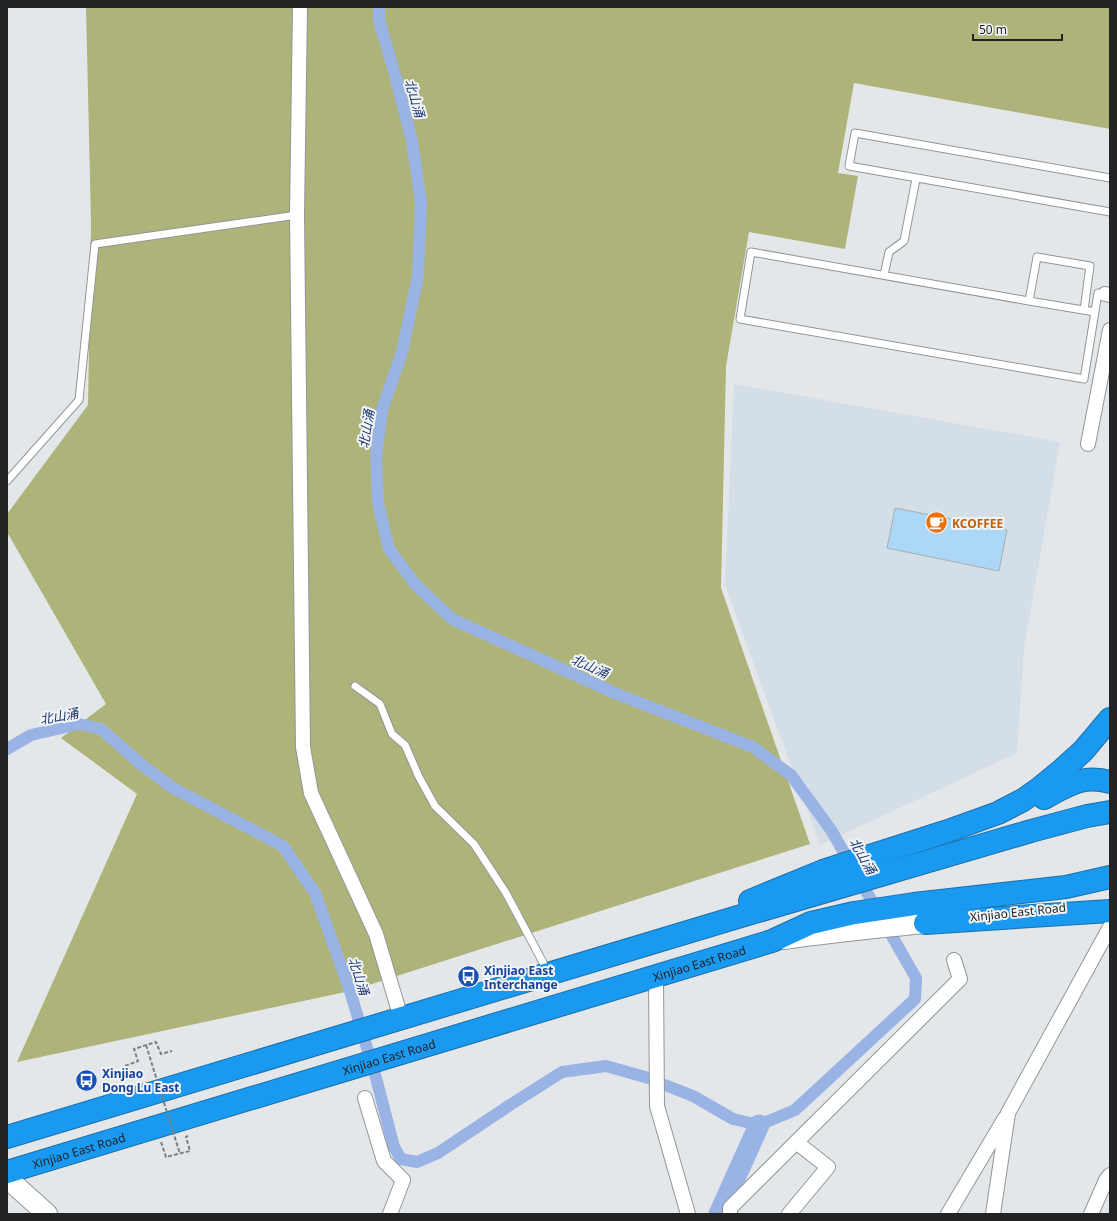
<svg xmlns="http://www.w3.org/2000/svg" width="1117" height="1221" viewBox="0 0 1117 1221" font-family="'Noto Sans','Noto Sans SC',sans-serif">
<rect width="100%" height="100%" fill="#e4e7ea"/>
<path fill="#d4dee6" d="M734 384 1060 442 1024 648 1017 753 820 845 725 585Z"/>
<path fill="#aeb379" d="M86 7H1110V129L854 83 838 173 858 176 845 249 749 232 726 366 721 588 810 844 350 991 17 1062 137 794 61 738 106 704 7 532V514L88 405 91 223Z"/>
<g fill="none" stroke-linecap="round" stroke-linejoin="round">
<path stroke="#9ab3e5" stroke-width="12" d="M379 7V20L395 75 412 141 421 203 418 276 402 352 382 410 376 457 378 503 389 549 415 584 452 619 617 694 753 747 791 775 831 830 916 978 915 999 795 1110 759 1125 733 1119 693 1096 665 1085
M7 749 31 735 79 724 101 729 142 765 173 788 283 846 315 893 350 991 376 1078 394 1147 401 1159 417 1162 438 1153 510 1105 562 1072 606 1066 652 1079"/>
<path stroke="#9ab3e5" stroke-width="21" d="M719 1214 759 1125"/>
</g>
<path fill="#add7f7" stroke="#aaadaf" d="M895 508 1007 530 999 571 887 548Z"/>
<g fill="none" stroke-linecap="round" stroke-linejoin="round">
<defs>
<path id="lane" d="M1110 178 855 133 849 166 1110 212
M884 275 889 252 904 241 916 179
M1029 301 751 252 740 319 1084 379 1098 293
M1084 310 1090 266 1037 257 1029 301 1095 312
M7 481 79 400 95 244 297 215
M355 686 380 704 392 734 405 745 419 777 435 806 474 844 506 893 548 972"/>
<path id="street" d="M300 7 297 215 303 747 311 793 376 934 401 1018
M1105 294 1110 295
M1088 444 1110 330
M656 976 657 1106 688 1214
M365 1098 384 1161 403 1180 390 1214
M730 1214V1208L960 979 954 960
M789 1214 828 1167 796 1142
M948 1214 1005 1118
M993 1214 1008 1113 1110 927
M1091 1214 1106 1180 1110 1175"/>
<path id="secondary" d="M785 939C837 931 889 927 941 921
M7 1178 47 1214"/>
<g id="highway">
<path d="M1044 798C1067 786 1082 774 1110 782"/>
<path d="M750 901 823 871 948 831 998 813 1023 800 1040 788 1062 770 1083 751 1110 719"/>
<path d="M925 923 1110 911"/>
<path d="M7 1137 731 919 1031 831 1087 816 1110 812"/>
<path id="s1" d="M7 1172 772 941 811 923 854 913 914 904 1066 887 1110 877"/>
</g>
</defs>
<use href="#lane" stroke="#929698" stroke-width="9"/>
<use href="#street" stroke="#929698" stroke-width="16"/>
<use href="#secondary" stroke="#929698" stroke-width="22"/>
<use href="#highway" stroke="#1d70a9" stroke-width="24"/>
<path stroke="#7e8082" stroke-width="2" stroke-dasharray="4 2" stroke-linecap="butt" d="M125 1066 138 1061 134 1049 156 1042 161 1054 172 1051
M161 1142 166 1157 190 1151 186 1137 188 1136"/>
<use href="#lane" stroke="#fff" stroke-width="7"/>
<use href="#street" stroke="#fff" stroke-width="14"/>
<use href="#secondary" stroke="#fff" stroke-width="20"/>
<use href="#highway" stroke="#1a99f0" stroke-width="22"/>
<path stroke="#7e8082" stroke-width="2" stroke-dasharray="4 2" stroke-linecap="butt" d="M146 1045 180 1154"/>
</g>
<defs>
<symbol id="cafe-disc" viewBox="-11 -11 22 22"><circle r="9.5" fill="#e8710a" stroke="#f1f5f7"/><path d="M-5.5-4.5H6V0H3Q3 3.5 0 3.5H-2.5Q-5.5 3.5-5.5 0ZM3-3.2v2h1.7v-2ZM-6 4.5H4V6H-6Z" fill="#fff"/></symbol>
<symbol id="bus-disc" viewBox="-11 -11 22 22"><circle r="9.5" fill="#1a4fb4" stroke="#f1f5f7"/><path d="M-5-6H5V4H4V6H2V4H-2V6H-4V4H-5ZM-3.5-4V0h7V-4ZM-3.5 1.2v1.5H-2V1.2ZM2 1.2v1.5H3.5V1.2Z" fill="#fff"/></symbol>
</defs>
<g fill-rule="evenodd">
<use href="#cafe-disc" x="924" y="510" width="25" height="25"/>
<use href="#bus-disc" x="456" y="964" width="25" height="25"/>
<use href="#bus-disc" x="74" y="1068" width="25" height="25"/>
</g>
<g text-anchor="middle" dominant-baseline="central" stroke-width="4" stroke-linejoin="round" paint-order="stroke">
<g font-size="12" font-weight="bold" fill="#c56008" stroke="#f1f5f7" text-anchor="start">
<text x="952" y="523">KCOFFEE</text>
</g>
<g font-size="12" fill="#222324" stroke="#f1f5f7">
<text transform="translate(1018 912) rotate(-6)">Xinjiao East Road</text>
<text stroke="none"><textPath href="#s1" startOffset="723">Xinjiao East Road</textPath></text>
<text stroke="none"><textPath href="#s1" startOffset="399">Xinjiao East Road</textPath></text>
<text stroke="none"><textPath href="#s1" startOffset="75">Xinjiao East Road</textPath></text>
</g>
<g font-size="12" font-weight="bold" fill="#164399" stroke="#f1f5f7" text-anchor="start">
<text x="484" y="970">Xinjiao East<tspan x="484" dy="14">Interchange</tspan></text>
<text x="102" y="1073">Xinjiao<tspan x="102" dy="14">Dong Lu East</tspan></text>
</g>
<g font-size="13" font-style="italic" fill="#1c3571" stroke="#f1f5f7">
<text transform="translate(415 98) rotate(74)">北山涌</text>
<text transform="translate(366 429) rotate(-81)">北山涌</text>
<text transform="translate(590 666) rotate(24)">北山涌</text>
<text transform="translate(59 716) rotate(-10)">北山涌</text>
<text transform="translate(863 856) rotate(60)">北山涌</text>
<text transform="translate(359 976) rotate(72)">北山涌</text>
</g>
</g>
<rect width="1117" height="1221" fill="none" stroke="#222324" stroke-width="16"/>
<path d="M973 34v6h89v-6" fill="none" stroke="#222324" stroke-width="2"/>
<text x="979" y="34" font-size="12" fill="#222324" stroke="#f1f5f7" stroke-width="3" paint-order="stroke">50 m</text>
</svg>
